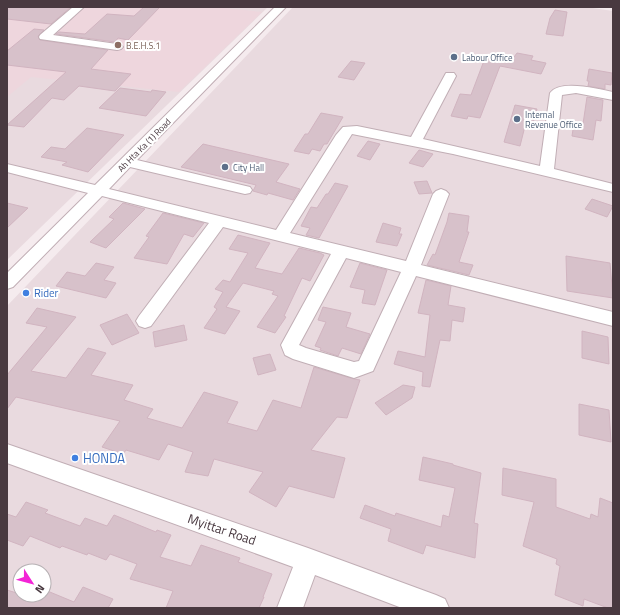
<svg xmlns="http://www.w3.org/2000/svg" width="620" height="615" viewBox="0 0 620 615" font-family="'Titillium Web',sans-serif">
<rect width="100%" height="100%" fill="#f5ebee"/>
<path fill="#e9dadf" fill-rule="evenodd" d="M7 7H268L7 260Z
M293 7H586L613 11V608H7V306ZM20 571H44V595H20Z"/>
<path fill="#eed6dd" d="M7 7H215L262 12 179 92 31 77 7 97Z"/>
<path fill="#d7c1ca" stroke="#d1b4c0" d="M7 7H71L51 24 7 19Z
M144 7H160L128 40 118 38 115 42 56 34 59 32 85 34 107 14 134 16Z
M555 10 567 12 563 36 546 34 550 18Z
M34 29 44 30 38 36 40 40 108 50 91 69 131 74 115 91 79 86 64 100 52 98 24 127 7 125 66 72 7 65V51Z
M517 53 533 56 531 60 546 63 541 74 500 66 480 118 468 116 467 119 451 116 460 94 471 95 485 58 497 61 500 55 514 57Z
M351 61 365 63 354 80 338 77Z
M589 69 612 73 611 85 605 84V89L588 86 589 81H587Z
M120 88 151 92 152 90 166 92 146 116 99 108Z
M587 97 603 100 601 121 596 120 593 140 572 136 574 123 583 124Z
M515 105 537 109 532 127 525 126 520 146 504 142Z
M321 113 343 117 327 144H324L320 151 312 149 309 154 294 151 305 134H308Z
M87 128 124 135 88 172 62 165 67 162 41 157 51 147 65 149Z
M368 141 380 144 370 160 357 156Z
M203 144 289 164 276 182 300 189 293 200 268 193 267 195 253 191 256 185 181 167Z
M419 150 433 154 423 167 409 163Z
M427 181 432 193 419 194 414 182Z
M335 183 348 186 319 238 306 235 310 228 301 226 311 207 317 208 326 194H328Z
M592 199 613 206 607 217 585 209Z
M7 203 28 208 7 228Z
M123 203 145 209 106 248 90 242 114 219 109 217Z
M163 213 204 223 193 237 184 234 167 264 134 258 149 237 146 236Z
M449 213 469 216 467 232H469L459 262 473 265 469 275 427 265 433 254 435 255 447 222Z
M383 223 401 228 399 234H402L397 246 376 242Z
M238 235 270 243 255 268 282 274 299 248 320 253 324 255 310 281 302 278 284 316 286 317 275 333 257 327 278 296 272 294 274 291 243 283 226 307 240 311 225 334 204 328 217 309 214 307 223 292 215 289 223 280 230 282 248 253 229 249Z
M566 256 610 263 613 298 567 291Z
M96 263 114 267 104 280 116 283 106 298 56 286 67 272 85 276Z
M360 263 387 270 375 305 362 303 365 290 350 287Z
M426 280 451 286 448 305 465 308 463 322 452 320 450 341 440 340 430 387 422 386 423 372 394 364 398 351 425 357 430 315 418 313Z
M323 307 351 313 346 327 370 334 361 354 342 348 338 356 320 350 321 348 315 346 326 322 318 320Z
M37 308 76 317 31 371 66 378 88 348 106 353 91 375 133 385 124 400 153 409 147 418 182 428 204 392 238 402 227 423 257 431 273 400 301 408 314 367 354 379 360 380 347 418 337 417 311 450 345 458 334 498 289 486 276 507 249 492 263 472 214 459 208 476 185 472 193 452 168 444 159 460 126 450 123 454 102 447 120 421 16 397 7 409V375L47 327 26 323Z
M127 314 139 333 112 345 100 325Z
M184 325 187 340 155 347 153 332Z
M582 331 608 337 609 364 582 358Z
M270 354 276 370 258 375 253 358Z
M403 385 415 387 412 398 386 415 375 403Z
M579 404 609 410 611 442 579 435Z
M423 457 453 464V465L481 473 474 523 478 524 475 558 426 545 423 554 388 541 391 529 360 518 365 505 395 516 396 513 441 527 443 515 449 517 455 488 419 480Z
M503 468 556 479V507L590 519 591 514 598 517 600 498 613 503V608H608L584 599 583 606 555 595 560 566 556 564 557 559 523 546 534 502 502 495Z
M26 502 48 510 45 513 80 526 85 518 107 526 114 515 156 532 157 530 171 535 160 557 191 566 201 545 240 558 238 562 272 574 263 597H264L259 608H166L173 591 130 579 137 564 110 554 106 560 88 553 87 555 62 546 60 548 30 536 23 546 7 540V514L16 517Z
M83 587 113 599 108 608H7V590L39 600 42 595H44L45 590 74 602Z"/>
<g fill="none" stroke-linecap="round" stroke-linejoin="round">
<defs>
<path id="minor" d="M73 7H84L53 35 117 44 121 45 123 47 121 49 117 50 40 39 39 37 40 35Z
M275 7H286L137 160 250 187 252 190 250 193 245 194 130 167 109 189 276 230 336 135 343 127 357 126 411 137 446 73H454L456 76 423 139 540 166 550 93C560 79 599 89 613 92V100L576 93 562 95 554 169 613 184V192L453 154 352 134 290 233 406 261 433 194 436 191 441 189 446 191 449 194 421 265 613 312V326L416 276 373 371 354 378 293 359 285 355 281 345 331 254 223 227 151 326 145 328 139 326 136 321 139 316 209 223 102 196 13 287 7 289V273L88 193 7 172V164L95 185ZM346 258 401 272 359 361 354 362 306 348 299 345Z
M7 444 308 548 436 595 445 599 449 608H402L315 575 303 608H277L293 567 7 463Z"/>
</defs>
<use href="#minor" stroke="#c1aeb5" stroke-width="2"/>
<use href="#minor" fill="#fff" fill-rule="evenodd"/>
</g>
<circle fill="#8d6e63" stroke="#fff" stroke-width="1.5" cx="118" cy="45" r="4"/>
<g fill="#5c6f8a" stroke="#fff" stroke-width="1.5">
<circle cx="454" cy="57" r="4"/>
<circle cx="517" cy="119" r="4"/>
<circle cx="225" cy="167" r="4"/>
</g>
<g fill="#3f7fe0" stroke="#fff" stroke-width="1.5">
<circle cx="26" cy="293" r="4"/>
<circle cx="75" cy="458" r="4"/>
</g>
<g text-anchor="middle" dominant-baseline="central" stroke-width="4" stroke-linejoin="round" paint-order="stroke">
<g font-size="9" fill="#785e54" stroke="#fff" text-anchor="start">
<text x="126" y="45">B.E.H.S.1</text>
</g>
<g font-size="9" fill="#4e5e75" stroke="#fff" text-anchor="start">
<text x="462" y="57">Labour Office</text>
<text x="525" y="114">Internal<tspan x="525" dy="10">Revenue Office</tspan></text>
<text x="233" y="167">City Hall</text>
</g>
<g font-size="9" fill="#493940" stroke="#fff">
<text transform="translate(144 145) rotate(-45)">Ah Hta Ka (1) Road</text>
</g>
<g font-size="11" fill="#366cbe" stroke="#fff" text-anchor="start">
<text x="34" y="293">Rider</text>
</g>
<g font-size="13" fill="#366cbe" stroke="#fff" text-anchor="start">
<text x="83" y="458">HONDA</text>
</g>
<g font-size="13" fill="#493940" stroke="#fff">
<text transform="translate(222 529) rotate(19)">Myittar Road</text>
</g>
</g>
<rect width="620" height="615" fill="none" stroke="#493940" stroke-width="16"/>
<g transform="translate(32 583) rotate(126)"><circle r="19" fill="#ffffff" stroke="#b6b0b3"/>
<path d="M0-3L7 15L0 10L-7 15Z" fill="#f324d6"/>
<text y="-6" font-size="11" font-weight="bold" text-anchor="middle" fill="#493940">N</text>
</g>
</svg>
